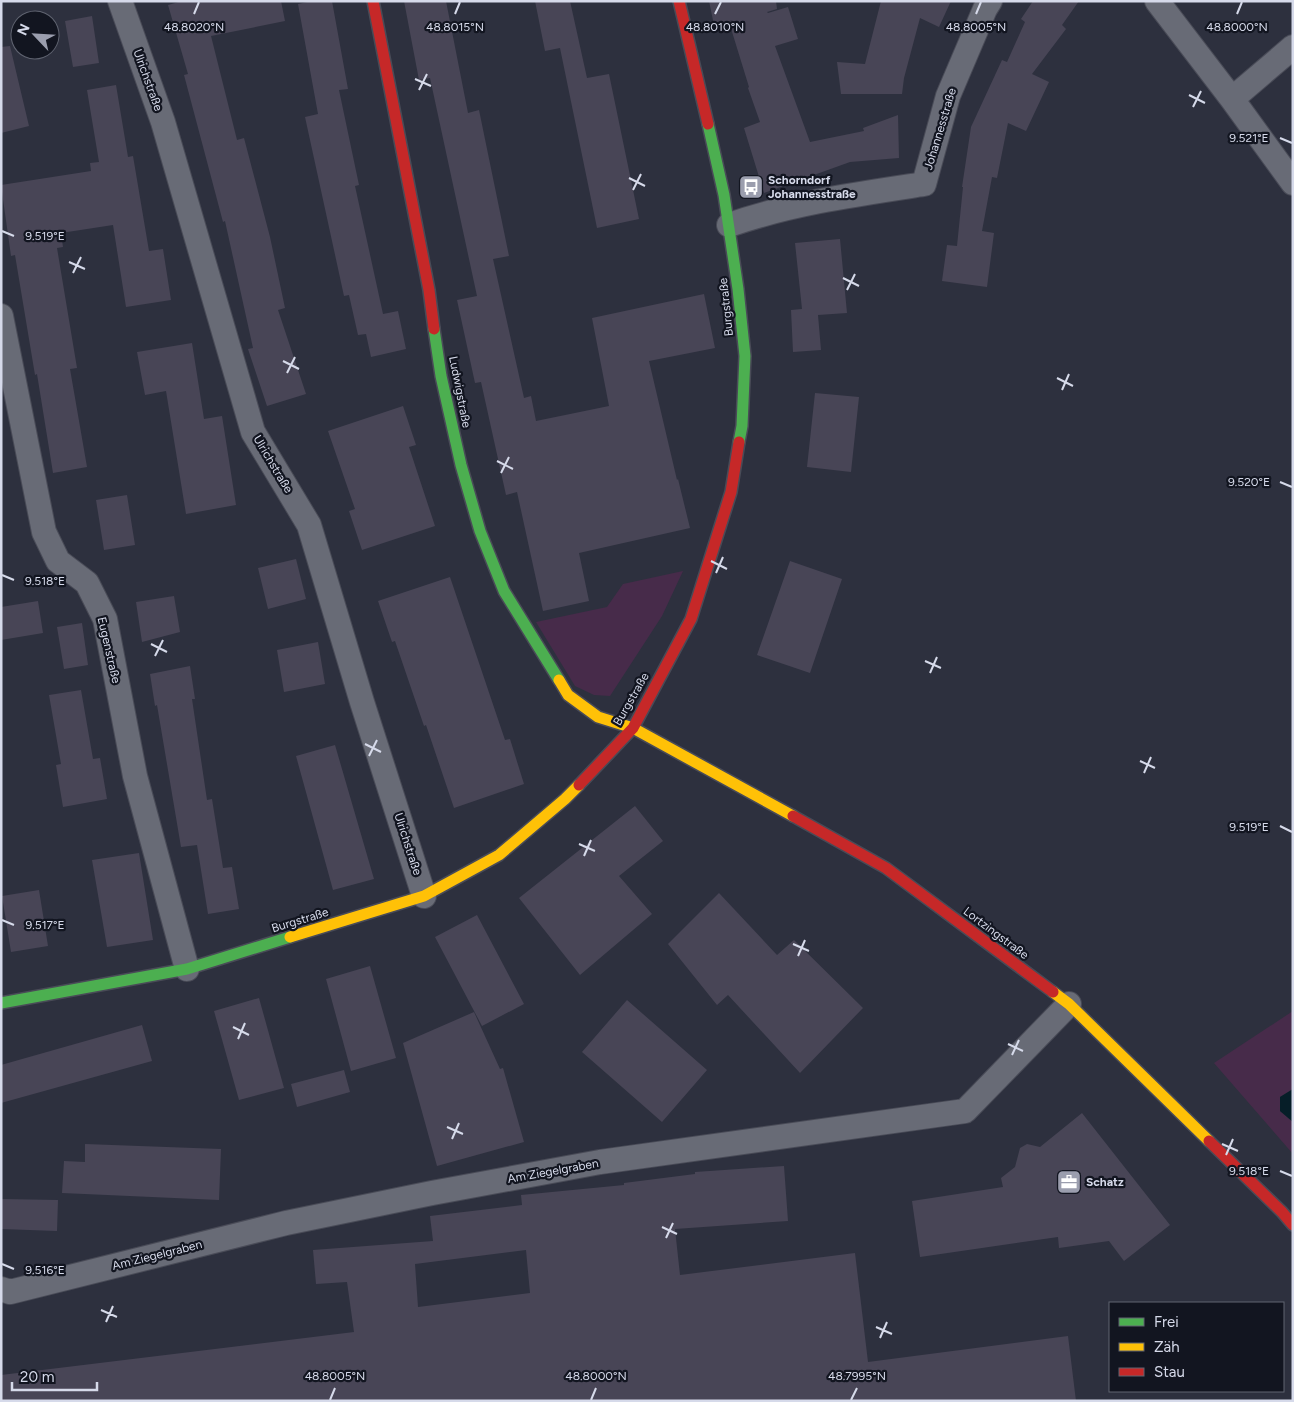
<svg xmlns="http://www.w3.org/2000/svg" width="1294" height="1402" viewBox="0 0 1294 1402" font-family="Figtree,sans-serif">
<rect width="100%" height="100%" fill="#2d303e"/>
<path fill="#472b4a" d="M683 571 662 616 610 696 594 695 575 686 536 622 607 607 623 584Z
M1293 1011V1089L1280 1097V1111L1293 1122V1154L1214 1063Z"/>
<path fill="#061e28" d="M1293 1089V1122L1280 1111V1097Z"/>
<path fill="#484556" fill-rule="evenodd" d="M182 1H281L285 21 211 36 237 140 244 138 270 237 285 308 278 310 306 394 267 406 248 349 253 348 225 221 223 222 184 75 188 74 168 5Z
M312 1H332L348 89 339 90 359 185 355 186 383 314 398 311 406 349 371 357 366 334 358 335 349 295 344 296 305 117 318 114 298 4Z
M404 1H446L468 113 479 110 509 256 493 259 524 398 531 396 536 421 609 406 592 318 704 294 715 348 649 361 677 480 678 479 690 528 579 553 589 601 543 611 517 492 506 495 481 382 475 383 457 300 477 296 430 78 419 80Z
M535 1H570L587 78 609 74 639 219 597 228 560 48 545 51Z
M709 1H776L777 9 767 12 768 13 788 7 798 39 775 46 810 142 864 131 863 128 898 115 899 158 850 162 764 193 744 128 760 122 748 88 749 87 729 22 733 20 714 25Z
M881 1H951L939 27 920 18 904 78 902 94H841L837 62 865 64Z
M1033 1H1079L1062 25 1066 29 1032 74 1049 82 1026 131 1008 123 997 178 992 177 982 231 994 233 987 287 942 281 947 245 957 246 963 187H962L971 127 1002 60 1007 62 1025 22 1021 19Z
M92 16 99 63 73 67 65 21Z
M10 46 29 126 1 133V47Z
M116 85 128 157 133 156 149 251 163 249 171 300 126 307 113 225 61 233 63 247 57 248 77 368 70 369 87 467 53 473 37 374 35 375 15 255 11 256 1 185 91 171 90 163 99 162 87 90Z
M840 239 847 313 818 315 821 350 793 352 791 310 802 309 795 243Z
M192 343 204 419 222 416 236 505 186 514 166 391 145 395 137 352Z
M815 393 859 397 851 472 807 467Z
M403 406 416 445 409 447 435 526 362 550 349 511 355 509 328 431Z
M127 495 135 545 104 550 96 500Z
M296 559 306 599 268 609 258 568Z
M790 561 842 579 810 673 757 655Z
M450 577 505 740 510 739 524 784 454 808 426 725 424 726 395 641 392 642 378 601Z
M174 596 180 632 142 642 136 602Z
M38 601 43 633 1 640V607Z
M82 623 88 665 64 669 57 627Z
M318 642 325 684 284 692 277 650Z
M190 666 195 699H192L207 800 212 799 223 868 232 867 239 909 208 914 197 845 181 847 157 705 155 706 150 674Z
M81 690 93 759 100 758 107 799 63 807 56 765 61 764 49 695Z
M335 745 374 879 333 890 296 756Z
M635 806 663 841 619 876 652 914 580 975 519 898Z
M139 853 153 940 107 947 92 860Z
M39 890 48 946 11 952 2 896Z
M719 893 777 955 794 940 863 1008 800 1073 728 995 717 1005 668 944Z
M477 915 524 1004 482 1026 435 937Z
M370 966 396 1058 351 1071 326 979Z
M259 998 284 1088 239 1100 214 1011Z
M627 1000 707 1070 662 1122 582 1052Z
M474 1012 500 1069 503 1068 524 1142 437 1166 403 1043Z
M142 1025 152 1061 1 1103V1065Z
M344 1070 350 1092 297 1107 291 1084Z
M1082 1113 1170 1225 1124 1261 1109 1241 1059 1248 1058 1237 920 1257 912 1201 1003 1187 1001 1178 1015 1167 1020 1148 1027 1144 1040 1147Z
M85 1144 221 1149 219 1200 62 1193 64 1161 85 1162Z
M784 1166 788 1221 675 1229 680 1275 855 1253 868 1362 1068 1336 1076 1401H1V1375L354 1332 347 1282 316 1284 313 1250 433 1241 430 1216 522 1205 521 1195 624 1185V1183L695 1174V1172ZM526 1250 530 1293 418 1307 415 1264Z
M1 1199 58 1200 57 1231 1 1229Z"/>
<g fill="none" stroke-linecap="round" stroke-linejoin="round">
<defs>
<path id="street" d="M120 1 163 122 253 432 309 525 362 702 424 896
M1157 1 1232 99 1293 183
M1232 99 1293 47
M729 225C792 203 858 194 924 184L948 96 985 9 990 1
M1 316 44 532 58 561 87 583 105 619 135 776 187 969
M1 1289 10 1292 286 1223 432 1193 600 1162 965 1111 1069 1004"/>
<path id="fast" d="M708 124 724 195 738 289 745 356 742 426 739 442
M434 329 441 376 461 465 480 531 504 591 559 680
M1 1003 187 969 290 937"/>
<path id="slow" d="M559 680 568 695 598 717 633 728 793 816
M290 937 424 896 499 855 565 799 579 785
M1053 992 1069 1004 1209 1141"/>
<path id="jam" d="M373 1 429 290 434 329
M679 1 708 124
M579 785 633 728 691 619 731 492 739 442
M793 816 886 868 1053 992
M1209 1141 1282 1212 1293 1225"/>
</defs>
<use href="#street" stroke="#494b57" stroke-width="26"/>
<use href="#fast" stroke="#494b57" stroke-width="14"/>
<use href="#slow" stroke="#494b57" stroke-width="14"/>
<use href="#jam" stroke="#494b57" stroke-width="14"/>
<use href="#street" stroke="#686b76" stroke-width="24"/>
<use href="#fast" stroke="#4caf50" stroke-width="11"/>
<use href="#slow" stroke="#ffc107" stroke-width="11"/>
<use href="#jam" stroke="#c62828" stroke-width="11"/>
</g>
<path fill="none" stroke="#d6daea" stroke-width="2" d="M194 14 199 2M455 14 460 2M715 14 721 2M976 14 981 2M1237 14 1242 2M415 79 431 86M419 90 427 74M1189 95 1205 103M1193 107 1201 91M1280 138 1292 143M629 178 645 186M633 190 641 174M2 231 14 236M69 262 85 269M73 273 81 257M843 278 859 286M847 290 855 274M283 361 299 369M287 373 295 357M1057 378 1073 386M1062 390 1069 374M497 461 513 469M501 473 509 457M1280 482 1292 487M711 561 727 569M716 573 723 557M2 575 14 580M151 644 167 652M155 656 163 640M925 661 941 668M930 673 937 657M365 744 381 752M369 756 377 740M1140 761 1155 768M1144 773 1151 757M1280 826 1292 832M579 844 595 851M584 856 591 840M2 920 14 925M793 944 809 951M798 956 805 940M233 1027 249 1035M238 1039 245 1023M1008 1044 1023 1051M1012 1055 1019 1040M447 1127 463 1134M452 1139 459 1123M1222 1144 1238 1151M1226 1155 1233 1139M1280 1171 1292 1176M662 1227 677 1234M666 1238 673 1223M2 1264 14 1269M101 1310 117 1317M106 1322 113 1306M876 1327 892 1334M880 1338 887 1322M330 1400 335 1388M591 1400 596 1388M851 1400 857 1388"/>
<defs>
<symbol id="bus-square" viewBox="-11 -11 22 22"><rect x="-9" y="-9" width="18" height="18" rx="4" fill="#9b9eae" stroke="#121520"/><path d="M-5-6H5V4H4V6H2V4H-2V6H-4V4H-5ZM-3.5-4V0h7V-4ZM-3.5 1.2v1.5H-2V1.2ZM2 1.2v1.5H3.5V1.2Z" fill="#fff"/></symbol>
<symbol id="office-square" viewBox="-11 -11 22 22"><rect x="-9" y="-9" width="18" height="18" rx="4" fill="#9b9eae" stroke="#121520"/><path d="M-6-3h4V-5.5h4V-3h4V5H-6ZM-1-4.5V-3h2v-1.5ZM-6 0V1H6V0Z" fill="#fff"/></symbol>
</defs>
<g fill-rule="evenodd">
<use href="#bus-square" x="737" y="173" width="28" height="28"/>
<use href="#office-square" x="1055" y="1168" width="28" height="28"/>
</g>
<g text-anchor="middle" dominant-baseline="central" stroke-width="4.5" stroke-linejoin="round" paint-order="stroke">
<g font-size="12" fill="#d6daea" stroke="#121520">
<text transform="translate(148 80) rotate(70)">Ulrichstraße</text>
<text transform="translate(940 129) rotate(-73)">Johannesstraße</text>
<text transform="translate(726 307) rotate(-96)">Burgstraße</text>
<text transform="translate(460 392) rotate(79)">Ludwigstraße</text>
<text transform="translate(273 464) rotate(59)">Ulrichstraße</text>
<text transform="translate(109 650) rotate(77)">Eugenstraße</text>
<text transform="translate(631 699) rotate(-60)">Burgstraße</text>
<text transform="translate(408 844) rotate(72)">Ulrichstraße</text>
<text transform="translate(300 920) rotate(-17)">Burgstraße</text>
<text transform="translate(996 933) rotate(37)">Lortzingstraße</text>
<text transform="translate(553 1171) rotate(-10)">Am Ziegelgraben</text>
<text transform="translate(157 1255) rotate(-14)">Am Ziegelgraben</text>
</g>
<g font-size="12" font-weight="bold" fill="#d6daea" stroke="#121520" text-anchor="start">
<text x="768" y="180">Schorndorf<tspan x="768" dy="14">Johannesstraße</tspan></text>
<text x="1086" y="1182">Schatz</text>
</g>
</g>
<g font-size="12" text-anchor="middle" fill="#d6daea" stroke="#121520" stroke-width="4.5" stroke-linejoin="round" paint-order="stroke">
<text x="194" y="31">48.8020°N</text>
<text x="455" y="31">48.8015°N</text>
<text x="715" y="31">48.8010°N</text>
<text x="976" y="31">48.8005°N</text>
<text x="1237" y="31">48.8000°N</text>
<text x="1249" y="142">9.521°E</text>
<text x="45" y="240">9.519°E</text>
<text x="1249" y="486">9.520°E</text>
<text x="45" y="585">9.518°E</text>
<text x="1249" y="831">9.519°E</text>
<text x="45" y="929">9.517°E</text>
<text x="1249" y="1175">9.518°E</text>
<text x="45" y="1274">9.516°E</text>
<text x="335" y="1380">48.8005°N</text>
<text x="596" y="1380">48.8000°N</text>
<text x="857" y="1380">48.7995°N</text>
</g>
<rect width="1294" height="1402" fill="none" stroke="#d6daea" stroke-width="5"/>
<rect x="1109" y="1302" width="175" height="90" fill="#121520" stroke="#606471"/>
<rect x="1119" y="1318" width="25" height="8" fill="#4caf50" stroke="#606471"/>
<text x="1154" y="1327" font-size="15" fill="#d6daea">Frei</text>
<rect x="1119" y="1343" width="25" height="8" fill="#ffc107" stroke="#606471"/>
<text x="1154" y="1352" font-size="15" fill="#d6daea">Zäh</text>
<rect x="1119" y="1368" width="25" height="8" fill="#c62828" stroke="#606471"/>
<text x="1154" y="1377" font-size="15" fill="#d6daea">Stau</text>
<g transform="translate(35 35) rotate(295)"><circle r="24" fill="#121520" stroke="#606471"/>
<path d="M0-4L9 19L0 12L-9 19Z" fill="#9b9eae"/>
<text y="-8" font-size="14" font-weight="bold" text-anchor="middle" fill="#d6daea">N</text>
</g>
<path d="M12 1382v8h85v-8" fill="none" stroke="#d6daea" stroke-width="2.5"/>
<text x="20" y="1382" font-size="15" fill="#d6daea" stroke="#121520" stroke-width="4" paint-order="stroke">20 m</text>
</svg>
